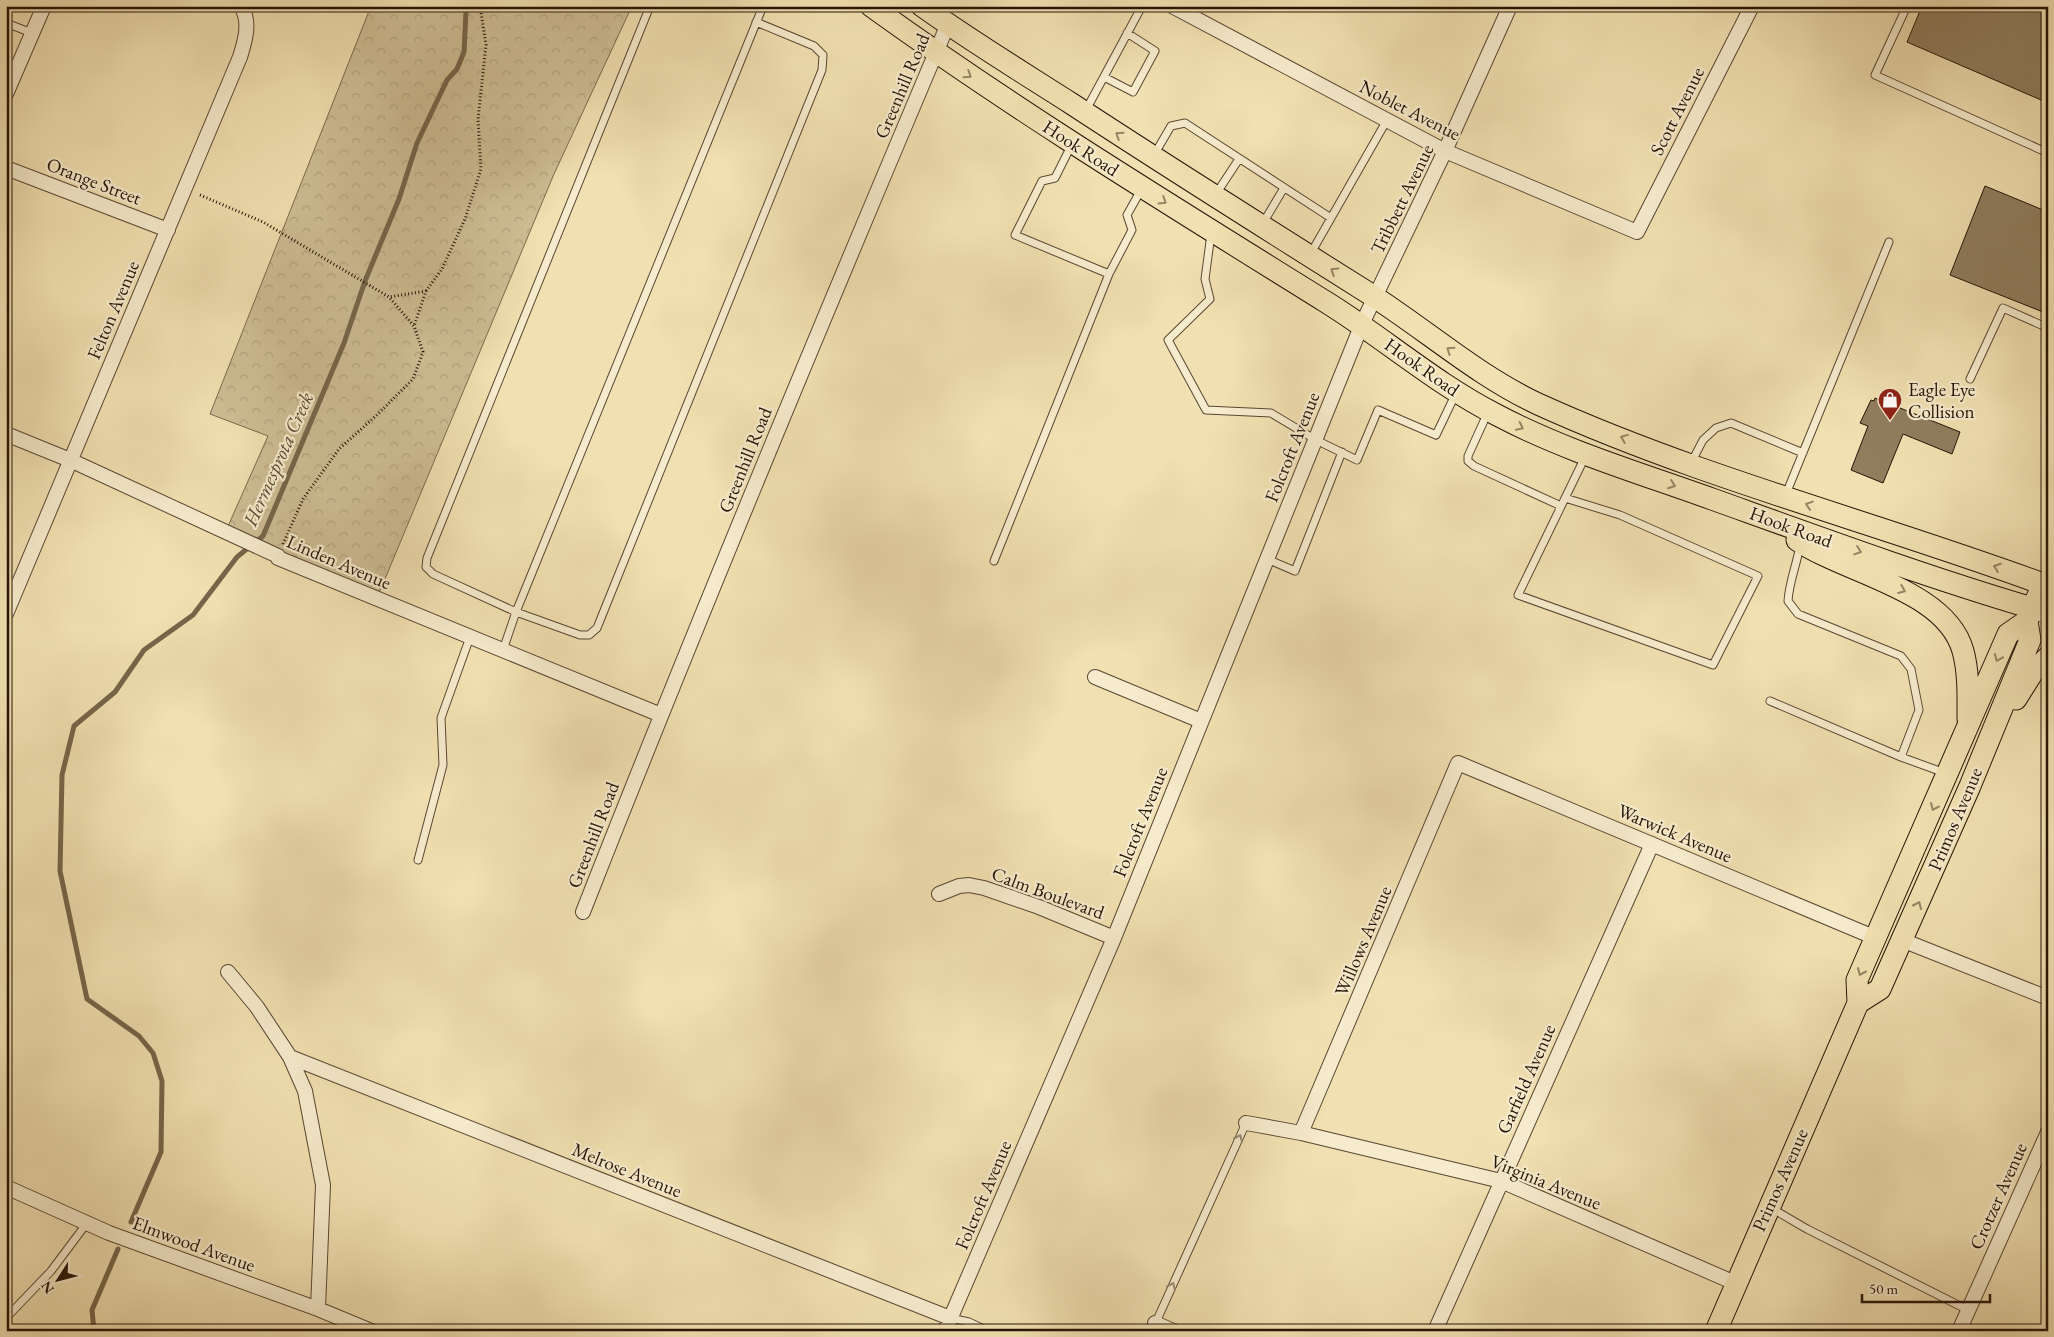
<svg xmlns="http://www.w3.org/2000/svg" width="2054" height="1337" viewBox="0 0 2054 1337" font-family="'EB Garamond',serif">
<defs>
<pattern id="park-crowns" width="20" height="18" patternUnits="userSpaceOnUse" patternTransform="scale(1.25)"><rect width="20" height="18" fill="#cebd94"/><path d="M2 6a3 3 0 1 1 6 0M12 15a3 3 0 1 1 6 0" fill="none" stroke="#b1a27e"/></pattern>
</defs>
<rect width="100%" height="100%" fill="#f1e0b1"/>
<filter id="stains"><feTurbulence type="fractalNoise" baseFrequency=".004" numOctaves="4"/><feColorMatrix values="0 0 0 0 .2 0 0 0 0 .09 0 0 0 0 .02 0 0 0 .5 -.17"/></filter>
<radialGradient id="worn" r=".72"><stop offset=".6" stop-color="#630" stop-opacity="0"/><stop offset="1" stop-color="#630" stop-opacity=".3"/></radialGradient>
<path fill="url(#park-crowns)" stroke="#7a684e" d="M371 6H632L554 174 377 598 225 533 268 436 210 414Z"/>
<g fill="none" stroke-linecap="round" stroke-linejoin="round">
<path stroke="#76654a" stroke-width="5" d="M131 1222 161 1152 162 1081 153 1053 139 1036 87 999 60 871 62 775 74 726 115 692 144 650 193 615 237 557 263 536 344 343 365 281 399 199 417 143 447 80 457 69 464 52 466 12 463 6
M94 1331 92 1310 118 1249"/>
</g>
<path fill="#907e5f" stroke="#261407" d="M1922 6H2048V103L1907 42Z
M1985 186 2048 212V314L1950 275Z
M1875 398 1960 432 1952 454 1903 434 1883 483 1851 470 1868 426 1860 423 1871 400 1874 401Z"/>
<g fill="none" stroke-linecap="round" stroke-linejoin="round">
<defs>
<path id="service" d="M650 6 427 558 426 567 433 574 516 612 580 635H589L597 628 822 70 823 55 814 46 756 22
M1907 6 1875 75 2048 153
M6 23 32 33
M1104 77 1133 92 1155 51 1127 33
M1086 110 1142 6
M1071 146 1055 178 1042 181 1015 235 1109 274 1132 230 1127 215 1141 190
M1154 155 1171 126 1185 123 1331 218
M1216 194 1239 159
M1263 223 1284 188
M1211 234 1205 279 1210 299 1168 340 1206 410 1271 413 1316 440 1357 460 1378 410 1436 435 1456 393
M1311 253 1387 120
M1970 379 2003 308 2048 328
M1488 412 1468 456V461L1474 466 1561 506
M1691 463 1703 440 1716 428 1731 423 1803 453
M1786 494 1889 242
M1565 498 1620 515 1758 576 1713 665 1518 595 1585 457
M1800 545C1797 564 1789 582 1788 601L1798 614 1901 656 1911 669 1919 710 1901 757 1945 773
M1267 559 1295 571 1342 452
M994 561 1109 274
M503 650 516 612 763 6
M1770 701 1901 757
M418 860 443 765 441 718 470 637
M1771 1208 1807 1229 1968 1310
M6 1318 51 1271 87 1223
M950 1318 969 1322 988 1331
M1152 1331 1246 1123"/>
<path id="minor" d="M1172 6 1445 151 1637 232 1752 6
M6 94 44 6
M6 168 168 230
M6 434 70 460 278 556V558L661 715
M6 614 240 57C245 41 251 22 241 6
M1095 677 1201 721
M939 894 959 886 969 885 984 888 1039 907 1114 938
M583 912C700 614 823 319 948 24
M1902 940 2048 998
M228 972 257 1007 290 1057 305 1091 323 1185 318 1309
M290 1057 950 1318
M1246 1123 1301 1133 1501 1181 1735 1283
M1301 1133 1458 763 1876 938
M6 1187 109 1233 318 1309 371 1331
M1155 1323 1173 1331
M945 1331 1114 938 1362 324 1445 151 1510 6
M1435 1331 1652 844
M1959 1331 2048 1132"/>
<path id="tertiary" d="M2032 608 2048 615"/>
<path id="primary" d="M871 6C1018 112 1172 206 1326 302 1384 338 1436 384 1497 415 1565 451 1640 473 1712 499 1818 537 1924 576 2032 608
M922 6C971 41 1022 72 1072 104 1168 167 1265 228 1362 289 1422 326 1474 374 1538 404 1701 478 1875 522 2043 584L2027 621 2030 640 1970 786 1880 989 1858 1003
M1797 540C1846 574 1946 589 1963 651 1969 673 1968 697 1968 719
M2016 699 2033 672 2048 657
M1716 1331 1858 1003 1857 980 2008 634 2027 621"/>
</defs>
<use href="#service" stroke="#594732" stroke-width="9"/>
<use href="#minor" stroke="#594732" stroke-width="16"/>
<use href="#tertiary" stroke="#594732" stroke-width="19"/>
<use href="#primary" stroke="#261407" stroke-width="23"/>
<path stroke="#261407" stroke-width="3" stroke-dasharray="1 2.5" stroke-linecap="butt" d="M200 195 263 222 389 297 426 291 414 326
M426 291 442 269 465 219 481 169 478 119 486 45 480 6
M283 544 303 499 339 449 378 414 413 379 423 352 414 326 389 297"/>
<use href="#service" stroke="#f6ebcc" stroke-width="7"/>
<use href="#minor" stroke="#f6ebcc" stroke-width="14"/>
<use href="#tertiary" stroke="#f6ebcc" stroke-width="18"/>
<use href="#primary" stroke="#f1e0b1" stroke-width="21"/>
</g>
<defs><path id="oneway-chevron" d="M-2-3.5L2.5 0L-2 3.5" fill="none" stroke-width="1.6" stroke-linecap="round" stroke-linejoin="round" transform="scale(1.25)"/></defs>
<g stroke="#968464">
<use href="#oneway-chevron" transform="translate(968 75) rotate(33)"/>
<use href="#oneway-chevron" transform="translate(1119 135) rotate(-147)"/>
<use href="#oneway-chevron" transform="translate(1163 201) rotate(32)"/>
<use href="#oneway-chevron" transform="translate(1334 271) rotate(-148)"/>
<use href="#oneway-chevron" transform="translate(1450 350) rotate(-145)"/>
<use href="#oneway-chevron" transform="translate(1520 427) rotate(26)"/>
<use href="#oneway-chevron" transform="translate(1624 438) rotate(-158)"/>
<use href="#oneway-chevron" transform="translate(1672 485) rotate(20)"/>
<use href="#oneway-chevron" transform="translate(1809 505) rotate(-162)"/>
<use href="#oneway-chevron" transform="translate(1858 551) rotate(19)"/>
<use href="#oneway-chevron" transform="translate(1997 567) rotate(-160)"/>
<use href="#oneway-chevron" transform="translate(1902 590) rotate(23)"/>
<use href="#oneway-chevron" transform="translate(1998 658) rotate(113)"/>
<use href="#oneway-chevron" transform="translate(1934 807) rotate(114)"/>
<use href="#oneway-chevron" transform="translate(1918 905) rotate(-66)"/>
<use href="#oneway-chevron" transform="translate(1861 972) rotate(114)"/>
</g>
<g stroke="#988a73">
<use href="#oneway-chevron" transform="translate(1239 1138) rotate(-66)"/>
<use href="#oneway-chevron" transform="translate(1172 1286) rotate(-66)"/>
</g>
<defs>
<symbol id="shop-pin" viewBox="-11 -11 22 30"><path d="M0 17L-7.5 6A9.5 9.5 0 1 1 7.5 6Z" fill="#8f2418" stroke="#f6ebcc"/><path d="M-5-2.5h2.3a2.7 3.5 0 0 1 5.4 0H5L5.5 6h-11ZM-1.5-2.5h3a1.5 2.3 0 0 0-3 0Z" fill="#fff"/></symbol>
</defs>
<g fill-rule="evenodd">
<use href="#shop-pin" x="1876" y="386" width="28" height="38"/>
</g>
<g text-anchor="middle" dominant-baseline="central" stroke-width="4.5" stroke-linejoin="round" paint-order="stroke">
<g font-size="19" fill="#261407" stroke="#f6ebcc">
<text transform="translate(902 86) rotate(-67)">Greenhill Road</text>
<text transform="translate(1410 110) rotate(27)">Noblet Avenue</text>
<text transform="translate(1677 111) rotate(-63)">Scott Avenue</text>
<text transform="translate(1081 148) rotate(33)">Hook Road</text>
<text transform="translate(94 181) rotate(21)">Orange Street</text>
<text transform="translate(1402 199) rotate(-64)">Tribbett Avenue</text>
<text transform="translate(113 310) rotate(-67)">Felton Avenue</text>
<text transform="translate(1422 367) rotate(35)">Hook Road</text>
<text transform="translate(1292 447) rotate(-68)">Folcroft Avenue</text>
<text transform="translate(745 460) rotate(-68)">Greenhill Road</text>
<text transform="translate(1791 527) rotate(20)">Hook Road</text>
<text transform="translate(339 562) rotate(23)">Linden Avenue</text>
<text transform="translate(1955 819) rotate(-67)">Primos Avenue</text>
<text transform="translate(1140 822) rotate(-68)">Folcroft Avenue</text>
<text transform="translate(1675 833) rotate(23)">Warwick Avenue</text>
<text transform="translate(593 835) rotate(-69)">Greenhill Road</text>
<text transform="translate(1048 893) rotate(20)">Calm Boulevard</text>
<text transform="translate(1363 941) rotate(-67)">Willows Avenue</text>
<text transform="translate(1526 1079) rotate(-66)">Garfield Avenue</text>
<text transform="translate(627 1170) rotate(22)">Melrose Avenue</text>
<text transform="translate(1780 1180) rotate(-66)">Primos Avenue</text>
<text transform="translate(1546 1182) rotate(22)">Virginia Avenue</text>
<text transform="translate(983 1195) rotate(-67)">Folcroft Avenue</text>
<text transform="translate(1998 1196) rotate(-66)">Crotzer Avenue</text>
<text transform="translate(194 1244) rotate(20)">Elmwood Avenue</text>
</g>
<g font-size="19" fill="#261407" stroke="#f6ebcc" text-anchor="start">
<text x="1908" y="389">Eagle Eye<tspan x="1908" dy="22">Collision</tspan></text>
</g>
<g font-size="20" font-style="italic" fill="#5c4a34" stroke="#f6ebcc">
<text transform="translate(278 459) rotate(-66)">Hermesprota Creek</text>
</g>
</g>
<rect width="2054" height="1337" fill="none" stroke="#f1e0b1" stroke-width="25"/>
<rect x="8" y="8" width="2039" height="1322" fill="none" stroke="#261407" stroke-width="2.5"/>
<rect x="12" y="12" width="2029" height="1312" fill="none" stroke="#261407"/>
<g transform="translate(58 1280) rotate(234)" stroke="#f6ebcc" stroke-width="4" paint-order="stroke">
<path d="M0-4L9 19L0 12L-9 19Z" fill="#261407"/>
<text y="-8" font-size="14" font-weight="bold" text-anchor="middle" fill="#261407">N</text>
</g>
<path d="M1862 1294v8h128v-8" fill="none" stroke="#261407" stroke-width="2.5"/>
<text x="1869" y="1294" font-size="15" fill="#261407" stroke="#f6ebcc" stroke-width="4" paint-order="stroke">50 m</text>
<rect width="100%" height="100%" filter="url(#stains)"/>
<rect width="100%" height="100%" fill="url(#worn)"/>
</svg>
